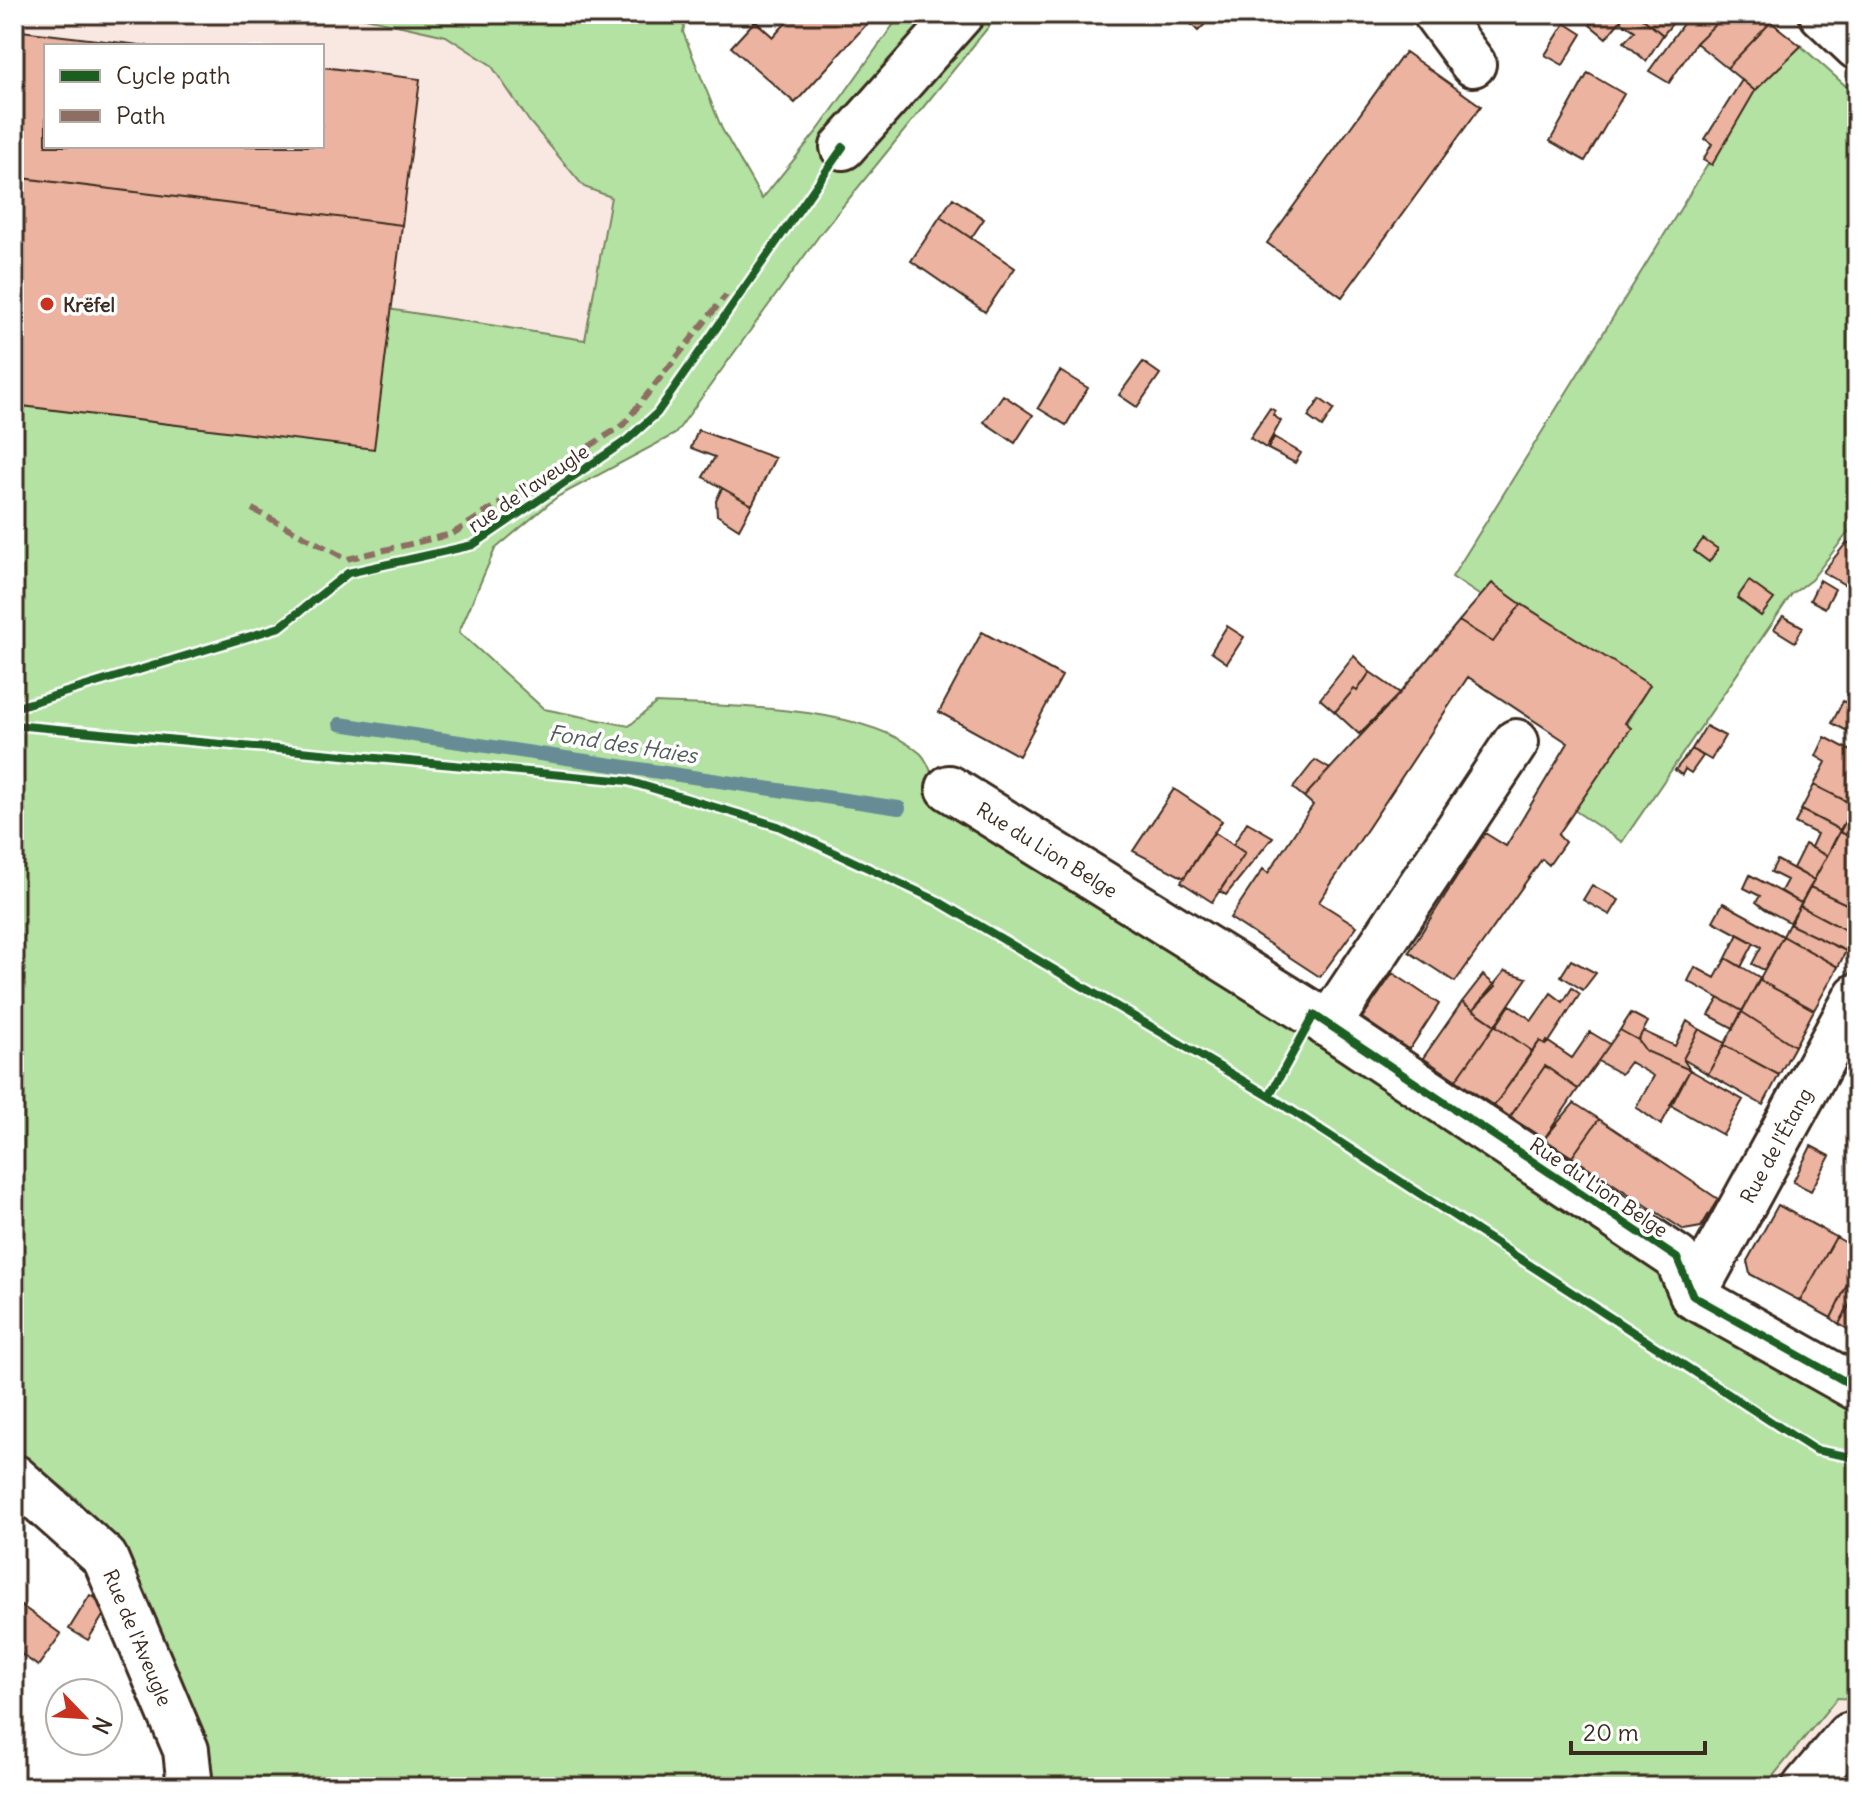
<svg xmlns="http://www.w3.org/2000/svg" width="1871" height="1801" viewBox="0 0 1871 1801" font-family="Delius,sans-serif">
<rect width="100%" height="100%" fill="#fff"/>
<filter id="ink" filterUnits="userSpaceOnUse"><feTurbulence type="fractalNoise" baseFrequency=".0125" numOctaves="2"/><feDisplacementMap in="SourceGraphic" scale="16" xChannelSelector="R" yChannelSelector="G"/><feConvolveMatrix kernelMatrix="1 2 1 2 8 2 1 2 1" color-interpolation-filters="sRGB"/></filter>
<g filter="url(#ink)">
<path fill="#f9e8e2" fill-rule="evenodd" d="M14 14H348L446 36 491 65 529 121 584 187 611 197 585 340 14 403ZM46 46H322V146H46Z
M1837 1698 1857 1699V1787H1764Z"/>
<path fill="#b3e2a2" stroke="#778660" stroke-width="2" d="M348 14H687L683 32 722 129 762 199 818 130 901 14H999L821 233 675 434 557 497 495 549 459 632 544 709 629 726 656 703C727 706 864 705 920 753 931 763 936 790 942 804L1311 1028 1857 1404V1699L1837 1698 1764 1787H210L124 1560 78 1500 14 1448V403L388 309 585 340 611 197 584 187 529 121 491 65 446 36Z
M1801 46 1857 96V521L1811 580 1792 594 1622 842 1574 810 1649 686 1522 604 1512 617 1452 577 1754 90Z"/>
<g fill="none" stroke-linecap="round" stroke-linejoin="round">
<path stroke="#678c95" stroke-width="14" d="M340 724 899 808"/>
</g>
<path fill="#ebb3a0" stroke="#3b2a1e" stroke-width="2" d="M794 14 875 15 795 103 731 47 755 21 773 37Z
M1181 14H1215L1198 31Z
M1599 14H1626L1606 38 1590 25Z
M1626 14H1637L1663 35 1646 61 1624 42 1635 31 1620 21Z
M1637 14H1680L1663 35Z
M1690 14H1726L1696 43 1669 83 1649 71Z
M1726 14H1762L1771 22 1727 68 1696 43Z
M1771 22 1801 46 1755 91 1727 68Z
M1565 23 1582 34 1563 65 1545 55Z
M21 31 148 46H46V146H322V67L420 79 402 225 14 177V89Z
M14 42 20 43 14 89Z
M1405 52 1481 106 1342 297 1267 243Z
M1588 73 1624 94 1585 161 1550 141Z
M1742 80 1755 91 1712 165 1703 160 1712 144 1705 139Z
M14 177 402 225 374 449 14 405Z
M953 198 984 219 971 238 940 217Z
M940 217 1015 268 985 312 911 261Z
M1143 362 1160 374 1137 407 1119 395Z
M1060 371 1088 388 1066 425 1038 408Z
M1003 395 1033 415 1015 443 984 422Z
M1320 399 1334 409 1322 427 1308 417Z
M1270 408 1275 411 1273 415 1281 421 1266 448 1250 438Z
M698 430 775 458 752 505 703 477 715 457 691 448Z
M1274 437 1301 453 1295 463 1268 449Z
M722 488 752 505 739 529 717 515 716 501Z
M1703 539 1718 549 1709 562 1694 551Z
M1847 542 1857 548V592L1823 572Z
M1820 580 1835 589 1825 608 1810 600Z
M1749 581 1774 599 1761 616 1737 598Z
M1492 583 1521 604 1493 642 1459 621Z
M1521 604 1650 685 1625 723 1631 728 1558 835 1565 842 1549 865 1542 859 1455 982 1409 952 1485 833 1506 846 1568 743 1468 677 1319 902 1357 926 1320 977 1230 918 1263 869 1268 873 1313 805 1304 797 1400 693 1459 621 1493 642Z
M1783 616 1803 627 1795 642 1774 629Z
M1227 626 1244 637 1227 663 1211 652Z
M982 632 1062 676 1019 756 939 712Z
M1354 656 1370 672 1357 691 1354 689 1335 712 1320 699Z
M1370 672 1400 693 1359 734 1335 712 1354 689 1357 691Z
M1843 701 1857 708V736L1832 723Z
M1706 726 1725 736 1711 760 1692 749Z
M1825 737 1857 754 1854 805 1814 785 1826 762 1816 756Z
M1692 749 1703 756 1691 773 1685 769 1682 775 1675 770Z
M1315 760 1330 769 1304 797 1293 788Z
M1814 785 1854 805 1840 830 1801 810Z
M1174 789 1222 821 1184 878 1133 851Z
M1854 805 1857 807V840L1840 832Z
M1802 810 1840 830 1827 856 1811 847 1817 834 1795 823Z
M1247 822 1273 837 1226 895 1220 891 1245 853 1233 845Z
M1214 832 1245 853 1212 902 1181 882Z
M1840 832 1857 840V909L1810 887Z
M1805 844 1827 856 1814 880 1793 868Z
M1777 860 1814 880 1801 903 1781 891 1787 880 1771 872Z
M1750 875 1801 903 1791 923 1765 909 1756 902 1760 896 1744 888Z
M1592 885 1619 900 1610 915 1583 900Z
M1810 887 1857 909 1855 935 1800 906Z
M1723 903 1783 936 1764 970 1752 964 1761 947 1713 921Z
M1800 906 1855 935 1846 951 1789 924Z
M1789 924 1846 951 1838 967 1783 936Z
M1738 934 1754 943 1741 967 1726 958Z
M1783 936 1838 967 1814 1010 1759 980Z
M1726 958 1761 978 1742 1011 1688 981 1695 967 1715 978Z
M1571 960 1596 973 1583 990 1561 976Z
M1505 971 1527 978 1495 1025 1473 1010Z
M1393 973 1439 1004 1409 1050 1362 1018Z
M1483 975 1496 986 1473 1010 1462 1002Z
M1759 980 1814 1010 1795 1046 1742 1012Z
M1572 988 1580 994 1549 1042 1545 1045 1540 1041 1532 1051 1496 1026 1510 1005 1532 1020 1551 993 1563 1002Z
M1719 998 1742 1011 1733 1028 1709 1015Z
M1462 1002 1495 1025 1456 1080 1423 1058Z
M1742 1012 1795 1046 1779 1075 1724 1045Z
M1631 1013 1648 1022 1638 1040 1620 1030Z
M1687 1021 1699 1029 1683 1059 1690 1070 1646 1051 1638 1040 1643 1031 1675 1046Z
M1495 1025 1532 1051 1494 1106 1456 1080Z
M1699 1029 1725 1043 1708 1074 1683 1059Z
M1620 1030 1638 1040 1646 1051 1690 1070 1661 1125 1636 1107 1654 1076 1630 1062 1621 1074 1598 1061Z
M1590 1032 1610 1044 1578 1089 1545 1066 1510 1117 1494 1106 1540 1041 1545 1045 1547 1041 1572 1058Z
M1724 1045 1779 1075 1763 1105 1708 1074Z
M1545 1066 1578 1089 1544 1139 1510 1117Z
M1690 1070 1743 1100 1723 1135 1670 1105Z
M1574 1103 1599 1119 1572 1157 1544 1139Z
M1599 1119 1718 1199 1701 1227 1684 1230 1572 1157Z
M1811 1146 1830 1156 1811 1191 1793 1182Z
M1778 1205 1836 1237 1800 1301 1750 1274 1747 1261Z
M1836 1237 1857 1249V1264L1831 1318 1800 1301Z
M1857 1264V1291L1839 1324 1831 1318Z
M1857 1291V1335L1839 1324Z
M90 1595 109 1606 88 1640 69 1629Z
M22 1606 61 1634 38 1666 14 1649V1618Z"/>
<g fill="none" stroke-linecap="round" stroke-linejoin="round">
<defs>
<g id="minor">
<path d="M1436 14 1473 64"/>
<path d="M1822 14 1857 47"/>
<path d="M843 147 961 14"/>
<path id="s1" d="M949 788 1314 1015 1677 1258 1693 1296 1857 1388"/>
<path d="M1328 1025 1516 742"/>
<path id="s2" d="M1693 1296 1857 996"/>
<path id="s3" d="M14 1477 105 1558 186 1750 190 1787"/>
<path d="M1805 1787 1848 1736 1857 1733"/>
</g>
</defs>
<use href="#minor" stroke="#3b2a1e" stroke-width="50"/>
<use href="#minor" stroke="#fff" stroke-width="44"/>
<path stroke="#8d6e63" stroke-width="6" stroke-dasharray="12 6" stroke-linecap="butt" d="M252 509 347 559 452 534 623 425 726 295"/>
<defs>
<path id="cycleway" d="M14 708 280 627 348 573 473 545 627 440 657 413 843 147
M14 725 628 781 778 826 936 900 1269 1096 1314 1015 1677 1258 1693 1296 1857 1388
M1269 1096 1815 1450 1857 1458"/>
</defs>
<use href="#cycleway" stroke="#fff" stroke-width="13"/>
<use href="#cycleway" stroke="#1b5e20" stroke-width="8"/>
</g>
</g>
<circle fill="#c8321e" stroke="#fff" stroke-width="3" cx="47" cy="304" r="8"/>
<g text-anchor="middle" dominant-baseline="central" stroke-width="7" stroke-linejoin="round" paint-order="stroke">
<g font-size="20" font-weight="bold" fill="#3b2a1e" stroke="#fff" text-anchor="start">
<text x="63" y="304">Krëfel</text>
</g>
<g font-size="20" fill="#3b2a1e" stroke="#fff">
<text transform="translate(528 488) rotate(-34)">rue de l'aveugle</text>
<text stroke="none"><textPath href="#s1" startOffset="116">Rue du Lion Belge</textPath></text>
<text stroke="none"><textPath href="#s2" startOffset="172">Rue de l'Étang</textPath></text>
<text transform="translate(1599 1187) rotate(34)">Rue du Lion Belge</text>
<text stroke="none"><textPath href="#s3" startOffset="208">Rue de l'Aveugle</textPath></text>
</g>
<g font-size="22" font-style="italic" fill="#515b5a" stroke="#fff">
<text transform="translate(623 744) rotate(9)">Fond des Haies</text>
</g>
</g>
<rect width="1871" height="1801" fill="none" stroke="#fff" stroke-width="48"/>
<rect x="24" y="24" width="1823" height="1753" fill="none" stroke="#3b2a1e" stroke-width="3" filter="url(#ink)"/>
<rect x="44" y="44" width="280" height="104" fill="#ffffff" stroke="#b1aaa5" stroke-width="2"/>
<rect x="60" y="70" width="40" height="12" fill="#1b5e20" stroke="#b1aaa5" stroke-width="2"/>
<text x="116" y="84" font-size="24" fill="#3b2a1e">Cycle path</text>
<rect x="60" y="110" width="40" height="12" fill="#8d6e63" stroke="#b1aaa5" stroke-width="2"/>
<text x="116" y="124" font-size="24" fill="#3b2a1e">Path</text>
<g transform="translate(84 1717) rotate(115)"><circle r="38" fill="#ffffff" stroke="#b1aaa5" stroke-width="2"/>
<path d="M0-6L14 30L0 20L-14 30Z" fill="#c8321e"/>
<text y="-12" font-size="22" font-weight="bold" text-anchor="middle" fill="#3b2a1e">N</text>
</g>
<path d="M1571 1741v12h134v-12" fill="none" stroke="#3b2a1e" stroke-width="4"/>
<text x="1583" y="1741" font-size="24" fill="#3b2a1e" stroke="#ffffff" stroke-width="6" paint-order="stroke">20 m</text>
</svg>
